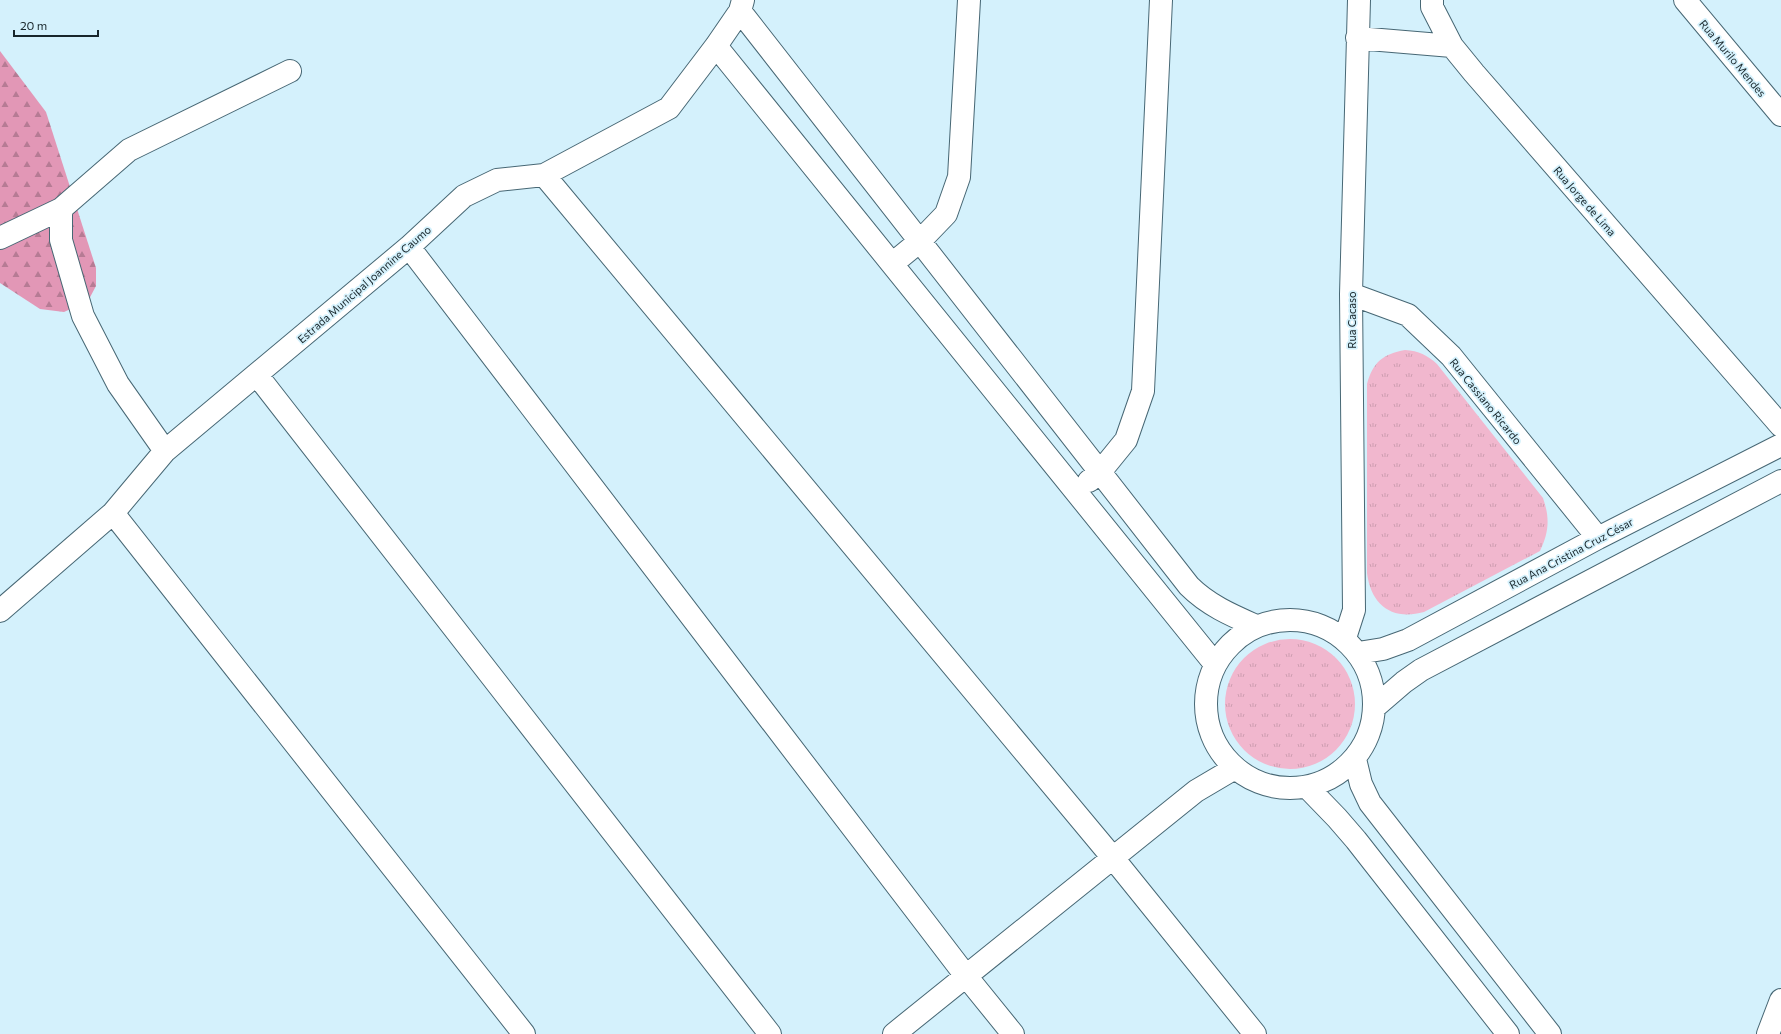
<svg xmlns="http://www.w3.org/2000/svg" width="1781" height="1034" viewBox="0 0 1781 1034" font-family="Commissioner,sans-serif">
<defs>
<pattern id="grass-tufts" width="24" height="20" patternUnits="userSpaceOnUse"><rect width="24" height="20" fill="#f1b7ce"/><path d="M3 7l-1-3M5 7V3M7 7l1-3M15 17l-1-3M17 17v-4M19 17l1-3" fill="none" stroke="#ce9db1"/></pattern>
<pattern id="forest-firs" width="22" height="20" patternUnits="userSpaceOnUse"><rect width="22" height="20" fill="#e297b6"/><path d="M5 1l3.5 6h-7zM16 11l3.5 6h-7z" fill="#b67b94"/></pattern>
</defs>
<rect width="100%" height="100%" fill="#d4f1fc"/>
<path fill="url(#grass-tufts)" d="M1405 350C1419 351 1427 355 1437 364L1543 498C1550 518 1549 532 1540 551L1424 612C1392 621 1371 605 1367 573V384C1373 362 1383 354 1405 350Z
M1225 704a65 65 0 1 1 130 0a65 65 0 1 1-130 0Z"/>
<path fill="url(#forest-firs)" d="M0 51 46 112 96 268V286L88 301 64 312 40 309 0 283Z"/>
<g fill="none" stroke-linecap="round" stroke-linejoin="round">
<defs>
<path id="minor" d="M1432 0V7L1452 46
M1685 0 1781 115
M740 11 1189 586C1208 605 1231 615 1256 626
M1357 38 1452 46 1474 73 1781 426
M716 46 1215 664
M544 175 1113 858 1255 1034
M0 238 61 209
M409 247 966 976 1013 1034
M892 264 920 241 946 214 959 177 969 0
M1351 294 1408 315 1451 356 1598 538
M257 375 770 1034
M165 451 118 384 83 316 61 240V209L129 150 290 71
M1089 481 1100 472 1126 440 1143 391 1161 0
M113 513 524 1034
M0 611 113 513 165 451 409 247 464 196 497 180 544 175 669 108 716 46 740 11 743 0
M1206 704a84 84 0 1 1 168 0a84 84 0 1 1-168 0Z
M1345 638 1354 610 1351 294 1359 0
M1358 653 1383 649 1408 640 1598 538 1781 445
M1375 707 1404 682 1421 670 1781 481
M1355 759 1361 784 1370 803 1550 1034
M1307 787 1337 818 1356 840 1508 1034
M894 1034 1196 791 1235 768
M1768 1034 1781 1000"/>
</defs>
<use href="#minor" stroke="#476774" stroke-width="24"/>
<use href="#minor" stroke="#fff" stroke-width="22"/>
</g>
<g text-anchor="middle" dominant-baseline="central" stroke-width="3.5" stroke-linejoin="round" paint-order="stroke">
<g font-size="11" fill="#18262b" stroke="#d4f1fc">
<text transform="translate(1733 58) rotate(50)">Rua Murilo Mendes</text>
<text transform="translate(1585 201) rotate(49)">Rua Jorge de Lima</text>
<text transform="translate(364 284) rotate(-41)">Estrada Municipal Joannine Caumo</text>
<text transform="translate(1351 320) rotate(-90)">Rua Cacaso</text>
<text transform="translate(1486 401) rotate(51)">Rua Cassiano Ricardo</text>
<text transform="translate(1571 553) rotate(-28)">Rua Ana Cristina Cruz César</text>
</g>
</g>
<path d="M14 30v6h84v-6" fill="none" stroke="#18262b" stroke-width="2"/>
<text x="20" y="30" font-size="12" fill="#18262b" stroke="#d4f1fc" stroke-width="3" paint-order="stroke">20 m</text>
</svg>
